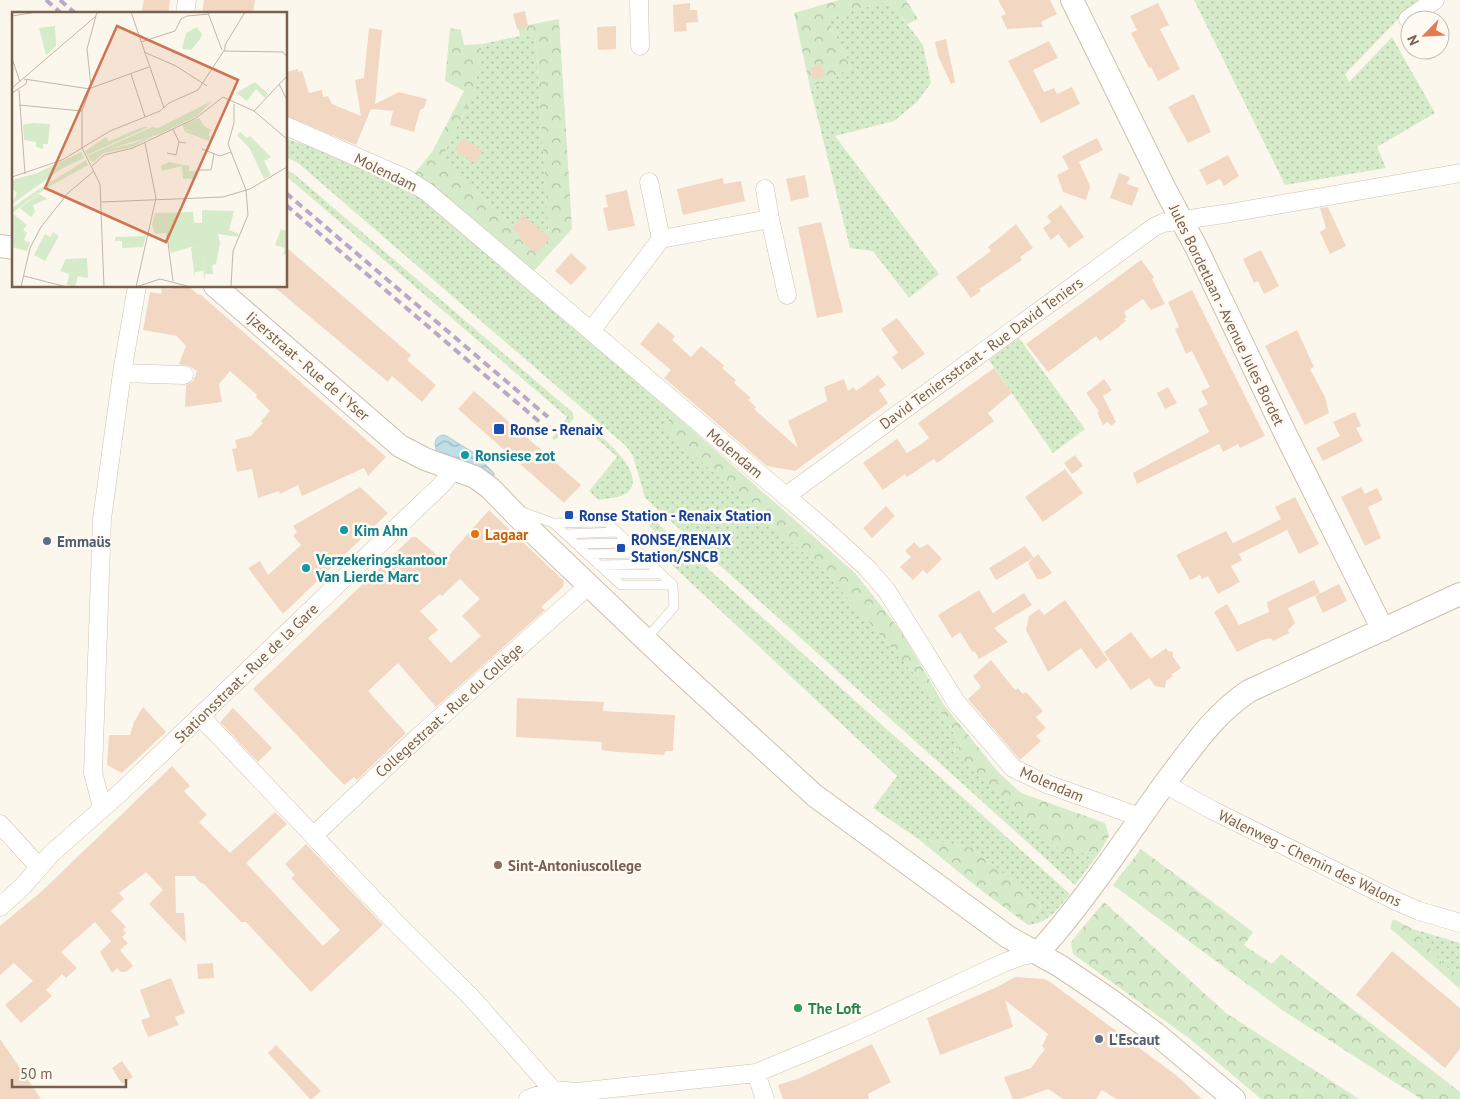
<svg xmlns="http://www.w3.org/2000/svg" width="1460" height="1099" viewBox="0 0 1460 1099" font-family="'PT Sans',sans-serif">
<defs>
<pattern id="grass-dots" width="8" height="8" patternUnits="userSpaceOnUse" patternTransform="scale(1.25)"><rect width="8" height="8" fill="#d5ebc9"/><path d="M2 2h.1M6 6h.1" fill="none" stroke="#b2c2a5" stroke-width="1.8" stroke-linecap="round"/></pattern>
<pattern id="forest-crowns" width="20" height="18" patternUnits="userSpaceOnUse" patternTransform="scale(1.25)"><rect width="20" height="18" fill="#d5ebc9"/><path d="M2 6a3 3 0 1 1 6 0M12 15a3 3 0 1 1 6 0" fill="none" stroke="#b2c2a5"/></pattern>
<pattern id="water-waves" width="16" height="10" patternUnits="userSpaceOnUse" patternTransform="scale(1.25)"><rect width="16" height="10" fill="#bfdfe7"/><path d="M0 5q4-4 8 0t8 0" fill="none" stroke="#a0b8bd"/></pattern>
</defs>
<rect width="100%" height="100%" fill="#fcf7ec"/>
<path fill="url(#grass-dots)" d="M1194 0H1422L1407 10 1345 74 1349 82 1392 37 1435 113 1377 147 1386 168 1285 185Z
M889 1 923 45 931 83 917 102 894 121 835 136 939 274 909 298 873 251 850 248 810 87 852 68 827 18Z
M535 35 549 235 537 247 441 160 475 89 482 44 520 36Z
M286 139 317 148 410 188 672 412 665 429 824 571 923 684 961 745 953 752 1062 852 1099 853 1075 885 645 498 633 456 626 446 298 163 286 157Z
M286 170 294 174 572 412 574 418 554 441 552 438 567 417 286 176Z
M1019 338 1085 429 1053 453 989 360Z
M594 430C606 441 645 472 629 491 623 498 608 498 599 500L589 491 617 457 592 434Z
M654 520 1070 894C1057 909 1049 923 1028 925L1041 905 973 848 917 838 873 808 897 776 672 565 681 556 649 526Z
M1413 929 1460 943V977L1444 965Z"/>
<path fill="url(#forest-crowns)" d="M839 0H906L918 19 907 24 889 1 827 18 852 68 810 87 794 13Z
M559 19 572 229 530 275 414 174 432 152 464 91 445 81 450 28 461 30 464 45 482 44 475 89 441 160 537 247 549 235 535 35 520 36 518 27Z
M672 412 855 573 901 631 944 705 999 773 1021 793 1105 823 1109 836 1099 853 1062 852 953 753 961 745 923 684 824 571 665 429Z
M917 838 973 848 1041 905 1028 925 982 891Z
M1141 849 1253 932 1244 945 1272 964 1281 954 1460 1092V1099H1421L1282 1010 1113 885Z
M1104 902 1226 1013 1359 1099H1261L1190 1039 1073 954 1071 942Z
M1393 919 1413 929 1444 965 1460 977V989L1390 928Z"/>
<path fill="url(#water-waves)" stroke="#a6ced8" d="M445 435 474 453 494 473V476L468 462 437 451C433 443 435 435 445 435Z"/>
<path fill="#f2d8c3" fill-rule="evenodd" d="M144 0H170L168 14H141Z
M204 0H255L253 14H202Z
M998 0H1050L1057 14 1041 22 1043 27 1007 29 1001 16 1006 14Z
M690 3V10H697L698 22 686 23 687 31 674 32 673 5Z
M1158 3 1169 25 1160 29 1180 69 1158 81 1151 67 1149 68 1131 33 1137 30 1130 16Z
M525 11 528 26 517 29 513 14Z
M616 26V49L598 50 597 27Z
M369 28 382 30 375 104 399 92 427 99 424 108 420 110 414 132 390 125 393 111 371 109 356 145 286 116V72L298 69V72L302 71 309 93 322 90 323 97 328 96 332 104 361 116 355 80 364 78Z
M946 39 955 82 951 84 938 56 935 42Z
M1049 41 1058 58 1033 70 1044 92 1054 88 1057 94 1072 87 1080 104 1041 123 1008 61Z
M821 64 825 76 813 79 810 68Z
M1194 94 1211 132 1188 143 1168 107Z
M463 138 483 151 475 163 455 150Z
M1097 138 1103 150 1079 162 1090 186 1086 200 1063 192 1057 175 1069 169 1062 156Z
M1228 155 1239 176 1224 186 1220 179 1207 185 1199 170Z
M1119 173 1130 177 1127 184 1139 188 1132 206 1110 198Z
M805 175 809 197 791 201 786 179Z
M723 178 724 184 741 181 745 201 683 215 677 189Z
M627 190 635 226 608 231 603 208 608 207 605 195Z
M1061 205 1084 237 1069 248 1058 234 1051 240 1043 228 1051 222 1047 216Z
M1328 207 1346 246 1330 254 1320 232 1326 228 1320 208Z
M523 215 550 238 537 254 519 239 521 237 512 228Z
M821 222 843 312 817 318 798 227Z
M1016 224 1033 248 1020 257 1022 260 979 289 981 291 971 298 956 277 991 251 988 247Z
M286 247 411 355 407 360 436 385 422 402 392 376 388 382 273 286H286Z
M1261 250 1279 286 1264 294 1258 281 1254 283 1243 259Z
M571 253 587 268 571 285 555 271Z
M1141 260 1154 277 1152 279 1165 304 1151 310 1143 299 1124 312 1127 317 1124 319 1126 321 1115 330 1100 341 1096 336 1048 372 1026 344Z
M172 286H188L199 295 200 294 386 457 368 476 364 468 302 496 298 485 280 494 279 491 258 498 252 469 237 472 232 449 237 448 235 440 251 436 263 423 261 421 270 411 256 397 257 395 230 371 219 384 222 402 185 407 186 385 193 381 197 371 189 366 179 364 186 346 177 336 143 330 150 292 161 294 162 288 171 289Z
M1192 290 1265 436 1240 448 1238 444 1223 452 1219 444 1137 484 1133 473 1209 432 1198 409 1208 404 1201 391 1210 387 1192 351 1186 354 1175 329 1179 327 1168 302Z
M897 318 925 354 902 370 892 357 898 353 881 329Z
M658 322 675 336 672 340 691 357 701 346 720 362 724 366 722 368 736 380 734 383 751 398 748 400 756 407 754 409 798 448 788 421 827 401 824 387 844 379 848 391 853 387 856 391 878 375 886 385 879 390 888 403 795 471 767 466 664 378 671 370 640 344Z
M1297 330 1314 367 1310 369 1325 397 1329 413 1305 425 1265 346Z
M994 368 1012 393 988 413 994 421 937 463 934 459 907 477 905 474 883 490 863 463 897 439 907 453 920 445 929 438 918 423Z
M1104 379 1112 390 1103 396 1116 422 1111 426 1108 422 1103 425 1097 412 1099 411 1086 393Z
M1168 387 1177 403 1165 409 1157 393Z
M474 391 581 485 564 503 458 409Z
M1355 412 1361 426 1356 428 1363 441 1323 461 1316 448 1340 436 1333 422Z
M1075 455 1083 466 1072 474 1064 463Z
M1065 469 1083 493 1043 522 1025 497Z
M360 487 388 513 283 614 248 568 260 561 268 575 301 545 293 536 297 532 293 526Z
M1361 487 1365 494 1377 488 1383 500 1368 507 1381 538 1365 546 1341 497Z
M1295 497 1319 544 1299 554 1287 530 1239 554 1242 560 1231 566 1240 582 1218 594 1208 576 1202 579 1200 575 1190 580 1176 555 1226 531 1233 543 1254 533 1281 519 1275 507Z
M886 506 895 516 872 538 863 528Z
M489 510 564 581 563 587 541 607 545 610 436 707 398 663 368 691 406 733 357 780 354 777 344 785 253 689 412 537H416L444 561ZM460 579 480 599 462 616 481 636 451 663 428 638 438 630 420 611 440 594 442 596Z
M914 542 920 548 928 544 942 559 927 574 923 570 913 580 900 567 911 557 905 551Z
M1025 546 1034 558 1038 554 1052 573 1042 579H1037L1028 563 1033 558 996 580 989 568Z
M1314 580 1320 593 1288 608 1295 623 1288 630 1289 633 1273 641 1271 638 1262 640 1237 652 1214 612 1227 604 1239 625 1269 612 1267 602Z
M1339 584 1347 601 1323 613 1315 596Z
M979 590 993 613 1024 593 1032 605 994 628 1008 642 979 659 975 652 972 651 960 632 952 638 938 615Z
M1065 600 1108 660 1096 669 1081 648 1048 672 1026 630 1029 616 1039 609 1044 615Z
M1131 632 1151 659 1166 648 1168 651 1173 652V657L1181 668 1171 675 1173 676 1166 681 1165 688 1155 686 1149 678 1131 690 1104 652Z
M991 660 1015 690 1018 688 1023 694 1026 692 1043 711 1036 717 1046 728 1036 736 1041 741 1020 760 968 699 981 687 973 676Z
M517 698 604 702 603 711 675 715 673 751H665L664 755 618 752 601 750 602 742 516 737Z
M143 707 166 732 122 773 107 765 109 735H130L134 722Z
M233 708 272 748 258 762 220 722Z
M172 766 190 786 184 791 207 815 199 822 230 853 275 812 287 824 246 863 323 946 340 930 291 878 295 875 285 864 306 844 383 925 311 992 246 922H241L203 883 202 884 194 876H175L176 913H184L186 943 149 904 163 890 146 872 119 893 124 899 111 911 126 927 123 930 126 933 122 937 128 943 120 950 133 966 126 972H121L117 968 112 973 100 952 111 941 95 922 61 952 77 968 66 978 62 974 46 990 52 996 21 1023 5 1005 33 981 14 963 0 975V926L42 891Z
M1392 951 1460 1008V1049L1445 1068 1356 995Z
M213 963 214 978 198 979 197 964Z
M1015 977 1044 979 1050 982 1176 1075 1202 1099H1116L1102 1090 1096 1099H1063L1048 1089 1020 1099H1013L1004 1077 1031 1068 1045 1049 1042 1046 1048 1034 1005 1000 1013 1027 940 1055 927 1018 999 986Z
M171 978 185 1013 175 1017 179 1025 148 1037 141 1020 150 1017 140 990Z
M0 1039 22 1071 41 1099H0Z
M872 1044 891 1082 868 1094 869 1099H783L778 1085 800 1078Z
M276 1045 321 1091 312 1099H310L268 1053Z
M122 1061 133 1077 122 1084 112 1068Z"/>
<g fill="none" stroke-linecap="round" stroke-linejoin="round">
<defs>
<path id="service" d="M520 511 553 523 621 585H673
M553 523 607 522 673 585 674 607 646 639
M565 534 618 532
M576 544 629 543
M588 554 640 553
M598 565 651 564
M610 574H662"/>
<path id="minor" d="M639 0 640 46
M185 14 187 0
M1408 19 1435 0
M286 126 405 178 427 192 827 531 867 568 887 591 956 702 1013 768 1044 783 1140 817
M765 189 770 219
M661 239 770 219 787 295
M591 331 661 239 649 182
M122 373 184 375
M786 496 1154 227 1163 223 1230 213 1460 173
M200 716 395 922 471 997 553 1090
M1165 784 1212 810 1396 901 1419 911 1460 923
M102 807 93 773 102 519 122 373 137 286
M0 824 39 867
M313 836 416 739 588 586
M0 907 23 886 51 854 121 792 440 486 455 469
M756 1073 765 1099
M528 1099 553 1090 577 1092 756 1073 850 1034 1003 963 1022 956 1038 953"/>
<path id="tertiary" d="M1072 0 1166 191 1197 249 1285 433 1383 630
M0 246 14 248
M215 286 400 446 425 459 475 477 490 488 535 534 668 661 814 795 1008 937 1060 966 1109 999 1155 1033 1234 1099
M1038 953C1085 901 1124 840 1165 783 1191 749 1213 715 1249 691L1460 594"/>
</defs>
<use href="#service" stroke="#cfc0b0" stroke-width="10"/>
<use href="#minor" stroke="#cfc0b0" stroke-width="19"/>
<use href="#tertiary" stroke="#cfc0b0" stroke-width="24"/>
<use href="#service" stroke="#fff" stroke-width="9"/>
<use href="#minor" stroke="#fff" stroke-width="18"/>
<use href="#tertiary" stroke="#fff" stroke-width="22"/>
<path stroke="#bba8c8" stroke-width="4" stroke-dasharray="8 5" stroke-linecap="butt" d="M46 0 62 14
M60 0 76 14
M286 193 548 417
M286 205 542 424"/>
</g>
<g fill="#1a4fb4" stroke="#fffbf2" stroke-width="2">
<rect x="493" y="423" width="12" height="12" rx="2.5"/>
<rect x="564" y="510" width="10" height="10" rx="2.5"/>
<rect x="616" y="543" width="10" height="10" rx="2.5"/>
</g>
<g fill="#0f9aa8" stroke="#fffbf2" stroke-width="2">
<circle cx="465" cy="455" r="5"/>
<circle cx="344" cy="530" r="5"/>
<circle cx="306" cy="568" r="5"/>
</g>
<circle fill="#e8710a" stroke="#fffbf2" stroke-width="2" cx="475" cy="534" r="5"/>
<g fill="#5c6f8a" stroke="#fffbf2" stroke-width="2">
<circle cx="47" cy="541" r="5"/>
<circle cx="1099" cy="1039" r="5"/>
</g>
<circle fill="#8d6e63" stroke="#fffbf2" stroke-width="2" cx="498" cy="865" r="5"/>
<circle fill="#2e9e5b" stroke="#fffbf2" stroke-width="2" cx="798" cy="1008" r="5"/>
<g text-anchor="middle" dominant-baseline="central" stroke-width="5" stroke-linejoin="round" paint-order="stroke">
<g font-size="15" fill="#785f4e" stroke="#fffbf2">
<text transform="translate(386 172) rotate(26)">Molendam</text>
<text transform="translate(1227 315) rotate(64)">Jules Bordetlaan - Avenue Jules Bordet</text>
<text transform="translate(981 353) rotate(-36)">David Teniersstraat - Rue David Teniers</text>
<text transform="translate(308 366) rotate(41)">Ijzerstraat - Rue de l'Yser</text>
<text transform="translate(735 453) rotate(40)">Molendam</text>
<text transform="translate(246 673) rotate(-44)">Stationsstraat - Rue de la Gare</text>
<text transform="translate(449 710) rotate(-42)">Collegestraat - Rue du Collège</text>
<text transform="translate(1052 784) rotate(23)">Molendam</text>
<text transform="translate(1310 858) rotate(26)">Walenweg - Chemin des Walons</text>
</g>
<g font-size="15" font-weight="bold" fill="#164399" stroke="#fffbf2" text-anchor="start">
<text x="510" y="429">Ronse - Renaix</text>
<text x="579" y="515">Ronse Station - Renaix Station</text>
<text x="631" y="539">RONSE/RENAIX<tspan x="631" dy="17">Station/SNCB</tspan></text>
</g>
<g font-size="15" font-weight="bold" fill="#0d838f" stroke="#fffbf2" text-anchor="start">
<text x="475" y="455">Ronsiese zot</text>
<text x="354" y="530">Kim Ahn</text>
<text x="316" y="559">Verzekeringskantoor<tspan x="316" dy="17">Van Lierde Marc</tspan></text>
</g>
<g font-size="15" font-weight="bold" fill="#c56008" stroke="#fffbf2" text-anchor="start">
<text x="485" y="534">Lagaar</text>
</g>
<g font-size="15" font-weight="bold" fill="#4e5e75" stroke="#fffbf2" text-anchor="start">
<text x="57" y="541">Emmaüs</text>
<text x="1109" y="1039">L'Escaut</text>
</g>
<g font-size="15" font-weight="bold" fill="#785e54" stroke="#fffbf2" text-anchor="start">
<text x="508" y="865">Sint-Antoniuscollege</text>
</g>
<g font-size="15" font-weight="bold" fill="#27864d" stroke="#fffbf2" text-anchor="start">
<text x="808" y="1008">The Loft</text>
</g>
</g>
<g transform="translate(12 12)">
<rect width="275" height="275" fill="#fcf7ec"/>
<path d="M243 70 256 82 253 86 244 77 235 89 224 81ZM200 89 185 104 148 122 96 137 78 148 75 144 140 115 146 116ZM187 109 198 119 196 126 173 117ZM20 111 38 112 36 132H31V137L24 135V130L12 128 11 113ZM131 115H137L75 143 73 139 94 125 97 129ZM228 120 235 126 238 124 259 145 252 149 259 163 252 167 238 137 225 123ZM157 150 177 154V159H184L183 167H171L170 154 150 159 149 154ZM27 182 35 187 21 193 23 200 19 205 8 196ZM190 198 222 199 217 218 227 222 226 225 206 222 208 231 204 252 200 253 201 262H193L192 242H188L186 233 159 241 152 214 154 221 143 222 140 213 143 201 181 200 182 211H190ZM0 201 15 213 11 218 15 221 12 228 18 231 15 239 0 235ZM269 217 275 219V243L271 242 273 236 263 233ZM75 246 76 266 66 264 63 275 55 273 57 262 48 259 54 247Z" fill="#d5ebc9"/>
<path d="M43 14 44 34 34 43 27 16ZM187 106 193 115 200 118 198 119 187 109 173 118 198 124 197 129 173 120 170 113ZM146 121 121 135 92 141 81 150 78 148 96 137 123 131ZM69 140 72 146 49 157 0 192 5 181 0 177V168L25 161ZM74 148 76 153 33 177 0 201V196L21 181ZM134 224 131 235 110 236V229H103V225ZM186 232 188 242H192L193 270 191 259 183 260V267L179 236Z" fill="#d5ebc9"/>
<path d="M185 15 190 22 188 27 179 38 170 37 174 21Z" fill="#d5ebc9"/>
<path d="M41 220 47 224 33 249 22 243 33 222 38 225Z" fill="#d5ebc9"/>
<path fill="none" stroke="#c3b5a8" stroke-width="1" d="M85 0 75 37 79 74 70 99V136L88 172 92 275M119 0 152 96M196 1 210 38M0 4 25 0M129 30 163 19 169 7 175 4 197 2M213 33 233 0M212 39 271 40 275 45M132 40 164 54 195 74M0 46 8 70M119 62 133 105M12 67 78 77M267 72 275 88M0 76 84 4M79 76 137 55M7 78 13 162M0 81 14 72 15 67M7 93 70 99M242 99 275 64M161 117 167 130 174 131M190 137 208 144 219 140M155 141 164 143 167 130M80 154 92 143 121 136 184 106 211 85 242 99 275 127M186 158H199L202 142M0 165 50 148 98 119 148 99 157 91 186 78 213 37V33M89 190 211 185 238 177 275 155M155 223 161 269M12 264 55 275M9 275 18 236 29 215 56 181 82 159M124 275 144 186 133 131M124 275 148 267 179 275M219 275 221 239 236 203 234 178 216 132 222 111V92"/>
<path fill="#ce7653" fill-opacity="0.15" stroke="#ce7653" stroke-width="2.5" d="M105 14 226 68 154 230 33 176Z"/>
<rect width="275" height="275" fill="none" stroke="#785f4e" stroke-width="2.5"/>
</g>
<g transform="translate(1425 35) rotate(246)"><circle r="24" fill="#fffbf2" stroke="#c9bdb0"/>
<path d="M0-4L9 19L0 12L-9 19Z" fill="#e37c54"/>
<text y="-8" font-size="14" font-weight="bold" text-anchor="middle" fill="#785f4e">N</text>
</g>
<path d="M12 1079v8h114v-8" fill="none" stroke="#785f4e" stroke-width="2.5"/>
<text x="20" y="1079" font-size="15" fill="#785f4e" stroke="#fffbf2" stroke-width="4" paint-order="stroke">50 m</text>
</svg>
